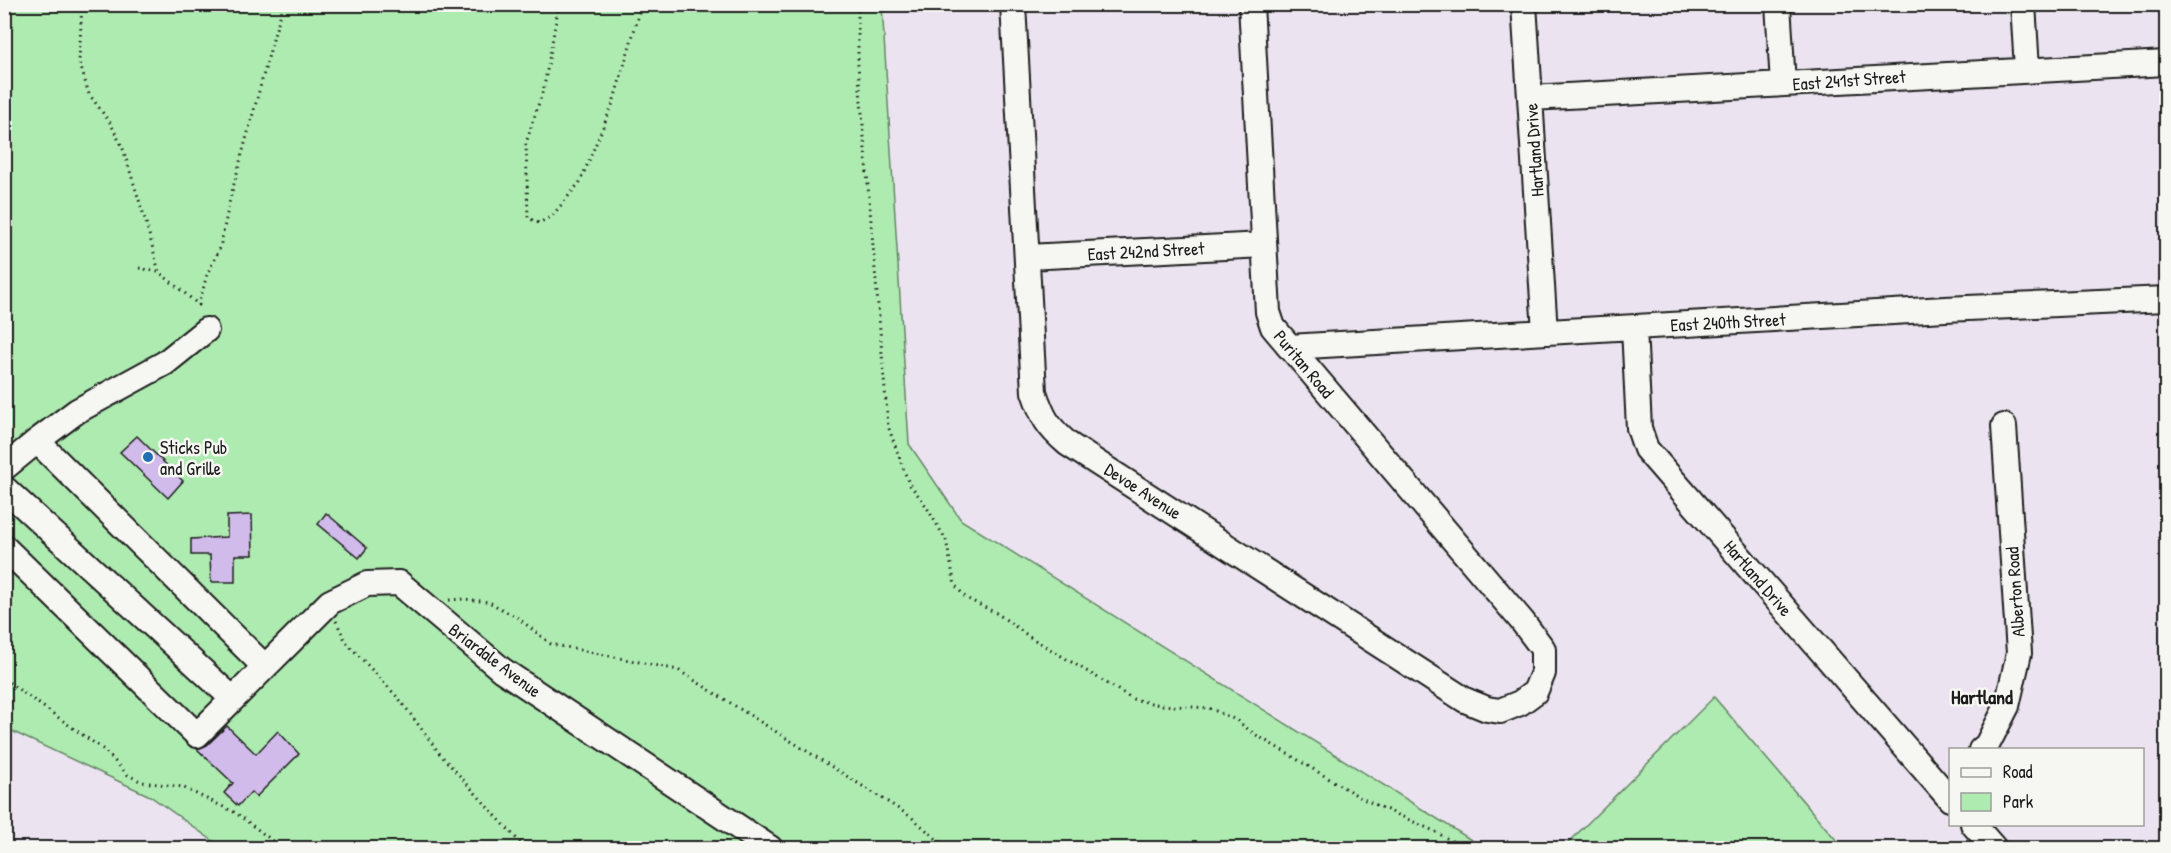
<svg xmlns="http://www.w3.org/2000/svg" width="2171" height="853" viewBox="0 0 2171 853" font-family="'Patrick Hand',sans-serif">
<rect width="100%" height="100%" fill="#ebe4f0"/>
<filter id="ink" filterUnits="userSpaceOnUse"><feTurbulence type="fractalNoise" baseFrequency=".0167" numOctaves="2"/><feDisplacementMap in="SourceGraphic" scale="12" xChannelSelector="R" yChannelSelector="G"/><feConvolveMatrix kernelMatrix="1 2 1 2 8 2 1 2 1" color-interpolation-filters="sRGB"/></filter>
<g filter="url(#ink)">
<path fill="#aeebb1" stroke="#658466" stroke-width="1.5" d="M5 5H882L909 444 961 520 1484 848H223L150 796 5 728Z
M1714 697 1843 848H1563Z"/>
<path fill="#d1bbeb" stroke="#1c1c1c" stroke-width="1.5" d="M137 436 183 481 168 498 120 452Z
M326 513 367 548 359 558 318 524Z
M252 515 253 555H235V582H211L210 555H191V539L227 537V516Z
M227 726 256 754 278 731 299 754 256 797 251 792 238 806 224 793 233 783 197 749 207 745Z"/>
<g fill="none" stroke-linecap="round" stroke-linejoin="round">
<defs>
<path id="minor" d="M1013 4 1034 392C1043 418 1047 426 1068 444L1465 700 1487 709 1500 711 1520 703 1535 692 1543 673V649L1522 621 1273 327 1268 312 1251 4
M1524 4 1545 332
M1778 4 1783 84
M2023 4 2027 69
M1531 98 2166 63
M1027 257 1264 245
M1634 328 1639 428 1646 449 1950 799
M1289 347 1945 309 2166 299
M37 441 77 411 165 363 206 330
M4 468 37 441 265 667
M4 488 233 699
M4 547 197 735 330 602 367 584 399 583 502 670 770 848
M1981 750 1987 745 2007 706 2019 653 2004 426
M1973 824 1994 848"/>
</defs>
<use href="#minor" stroke="#1c1c1c" stroke-width="28"/>
<path stroke="#1c1c1c" stroke-width="3" stroke-dasharray="1.5 4.5" stroke-linecap="butt" d="M82 4 79 61 89 94 111 124 123 149 145 219 159 272 199 305 207 274 220 248 230 199 275 32 284 4
M559 4 544 87 526 143 528 218 539 223 552 216 580 182 613 103 642 4
M858 4V65L888 426 909 484 923 501 946 540 955 585 966 598 998 614 1030 637 1133 699 1160 705 1209 708 1236 720 1253 733 1363 799 1434 831 1464 848
M139 268 158 272
M449 600 464 599 489 602 518 618 551 644 678 670 910 816 947 848
M336 621 346 642 400 700 440 754 525 848
M4 679 104 750 128 775 142 782 182 787 236 813 282 848"/>
<use href="#minor" stroke="#f6f6f2" stroke-width="24"/>
</g>
</g>
<circle fill="#1f6fb2" stroke="#f6f6f2" stroke-width="2" cx="148" cy="457" r="6"/>
<g text-anchor="middle" dominant-baseline="central" stroke-width="5" stroke-linejoin="round" paint-order="stroke">
<g font-size="18" fill="#1c1c1c" stroke="#f6f6f2">
<text transform="translate(1849 80) rotate(-4)">East 241st Street</text>
<text transform="translate(1534 150) rotate(-94)">Hartland Drive</text>
<text transform="translate(1146 251) rotate(-3)">East 242nd Street</text>
<text transform="translate(1728 322) rotate(-3)">East 240th Street</text>
<text transform="translate(1304 364) rotate(50)">Puritan Road</text>
<text transform="translate(1143 491) rotate(33)">Devoe Avenue</text>
<text transform="translate(1758 578) rotate(49)">Hartland Drive</text>
<text transform="translate(2015 592) rotate(-94)">Alberton Road</text>
<text transform="translate(495 660) rotate(37)">Briardale Avenue</text>
</g>
<g font-size="18" fill="#1c1c1c" stroke="#f6f6f2" text-anchor="start">
<text x="160" y="447">Sticks Pub<tspan x="160" dy="21">and Grille</tspan></text>
</g>
<g font-size="20" font-weight="bold" fill="#1c1c1c" stroke="#f6f6f2">
<text x="1982" y="696">Hartland</text>
</g>
</g>
<rect width="2171" height="853" fill="none" stroke="#f6f6f2" stroke-width="24"/>
<rect x="12" y="12" width="2147" height="829" fill="none" stroke="#1c1c1c" stroke-width="2" filter="url(#ink)"/>
<rect x="1949" y="748" width="195" height="78" fill="#f6f6f2" stroke="#9f9f9c" stroke-width="1.5"/>
<rect x="1961" y="768" width="30" height="9" fill="#f6f6f2" stroke="#9f9f9c" stroke-width="1.5"/>
<text x="2003" y="778" font-size="18" fill="#1c1c1c">Road</text>
<rect x="1961" y="793" width="30" height="18" fill="#aeebb1" stroke="#9f9f9c" stroke-width="1.5"/>
<text x="2003" y="808" font-size="18" fill="#1c1c1c">Park</text>
</svg>
